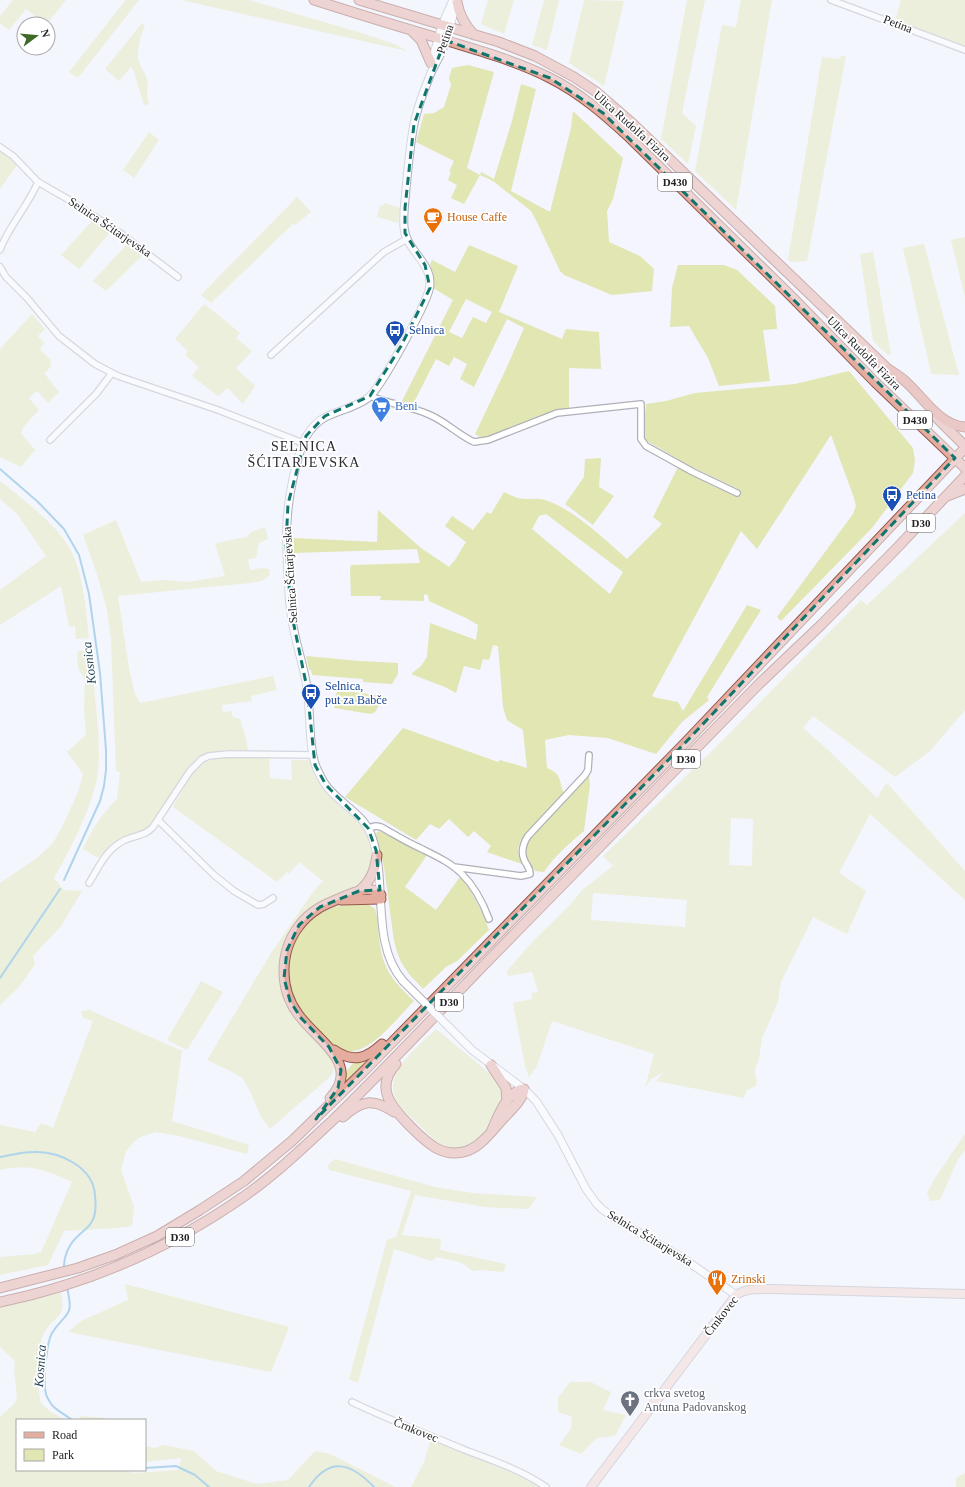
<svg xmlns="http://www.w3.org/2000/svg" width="965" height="1487" viewBox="0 0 965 1487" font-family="'Times New Roman',serif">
<rect width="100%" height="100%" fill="#f4f5fe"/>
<path fill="#e1e6b2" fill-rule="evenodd" d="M13 0H66L47 24H45L26 9 9 30 0 23V16Z
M125 0H139L78 78 69 72 125 1Z
M181 0H249L365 34 397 45 407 51Z
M488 0H514L504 34 481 24Z
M544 0H559L547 50 532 45Z
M584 0 624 1 604 86 569 63Z
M687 0H705L682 113 696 126 688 164 661 139Z
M741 0H772L736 210 695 171 722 25 736 27Z
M901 0H965V46L897 21 896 17Z
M142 23 145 26C141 33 137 51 138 59 140 67 145 72 147 79 149 88 145 95 149 104L144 105 134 72 131 67 119 81 105 69Z
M841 56H846L807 261 791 262 788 259 822 57 840 59Z
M468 65 494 72 467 168 480 175 481 172 494 179 512 121 521 84 536 89 511 191 550 212 571 128 573 111 623 158 613 199 607 211 609 242 640 256 654 269 652 291 612 295 564 275 560 271 537 222 531 211 493 181 480 175 464 204 451 198 457 185 448 180 451 172 449 171 454 161 416 142 424 114 434 113 444 107 451 85 449 78 452 68Z
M149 132 159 140 134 178 123 170Z
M0 150 17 165 0 189Z
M297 197 311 212 295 225 293 224 211 303 201 295Z
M384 203 400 208 398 223 377 217 380 205 383 206Z
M94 219 112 230 79 269 61 255Z
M965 237V297L951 240Z
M129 242 145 253 106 291 93 281Z
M924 244 959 375 931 374 903 248Z
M469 245 518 266 499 312 562 339 566 329 599 332 601 369 569 368V408C540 414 512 428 483 439L475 434 506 369 524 328 507 319 474 387 460 379 467 364 454 357 449 366 436 359 413 404 402 401 453 300 433 288 434 277 430 264 432 260 455 272ZM466 299 492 312 486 323 473 317 462 338 449 332Z
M873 252 891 355H888L873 341 860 254Z
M678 265H724L737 270 775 306 777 329 763 330 770 381 719 386 708 358 689 326 670 327 672 288Z
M204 304 217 314 240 333 236 338 252 351 236 368 255 386 243 404 228 388 218 396 192 376 199 367 185 355 188 351 175 339Z
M32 314 45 329 38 336 44 342 40 350 51 360 50 368 44 373 59 392 48 403 37 391 29 398 39 410 25 425 21 433 35 450 21 467 0 457V349Z
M849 371 913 448 915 461 913 473 872 528 781 621 777 617 853 514 856 506 854 498 831 435 757 549 741 531 652 696 657 698 678 702 683 711 747 605 761 610 707 697 709 700 682 722 656 754 608 738 569 735 545 740 547 768C563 775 558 780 564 793L521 840C516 849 518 856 522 864L487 852 491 846 474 831 468 837 449 819 439 829 430 824 416 840 345 797 403 728 498 762 500 760 527 768 523 730 507 720 503 707 498 646 493 645 489 660 483 659 480 670 464 666 456 693 445 687 411 674 421 666 427 657 430 623 476 640 478 625 466 618 429 601 428 595 424 594V601L380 600 381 596H351L350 569 351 565 420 563 417 549 294 553V538L377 542 378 510 421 548 449 567 455 560 466 542 445 526 452 516 473 530 487 512 491 514 504 492C512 496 518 499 527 499 533 499 539 498 545 500 574 509 605 540 627 559L662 524 653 517 678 467 709 484 735 496 738 489 690 466 647 441 643 437 646 404 666 401 695 393 795 384ZM546 514 623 572 610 594 532 529 539 516Z
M601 458 599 487 614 496 593 525 565 504 584 477 585 459Z
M0 481C25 501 62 528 74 557 84 582 86 612 89 638L76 639 75 626 69 627 61 586 0 625V590L46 556 17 514 0 499Z
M965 513V710L930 751 895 777 813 716 803 728 827 749 877 798 885 785 888 784 965 871V900L870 814 839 873 866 891 847 934 813 917 781 982 778 1002 762 1038 759 1059 754 1072 757 1080 756 1086 747 1090 744 1098 656 1081 664 1072 651 1079 645 1088 654 1054 552 1021 537 1066 529 1077 525 1066 513 1003 532 999 531 993 538 992 532 972 508 976 507 971 533 941 571 904 582 890 613 866 603 856 715 748 861 600 867 605ZM731 818 753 819 752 866 729 865ZM593 893 687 900 685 927 591 920Z
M116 520 141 582 165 580 187 582 225 576 215 544 225 541 247 537 251 532 265 527 268 539 259 543 256 558 248 559 250 570 262 568 269 569 270 575 262 581 250 583 118 596 129 668 135 694 140 703 273 676 277 690 251 696 252 701 222 705 223 712 231 711 233 717 240 719 246 738 248 750C191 749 191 762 164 807 160 814 155 824 148 829 144 832 136 834 131 835 117 840 108 847 98 858L83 849C92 829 101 815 117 799L120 772 116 771 111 640 107 610 97 574 83 535Z
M89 650C93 676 96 702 98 729 99 747 100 765 96 783 88 815 70 850 54 878L64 890 82 891 61 926 33 956 35 964 20 986 0 1005V883L37 858 53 843 63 825 78 792 83 774 67 752 86 735 84 709 85 680 79 670 77 660 78 651Z
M306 656 359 661 398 663V674L392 684 363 682V679L312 675 311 670H309Z
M337 690 385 696 375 712 371 714 334 708Z
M219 758H269L270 778 292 780 291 760H311L314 774 324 790 359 821 366 831 370 843 372 860 368 877 353 891 333 896 315 906 281 960 279 968 281 982 322 1046 338 1066 334 1068 332 1075 270 1129 261 1117 250 1091 243 1079 236 1074 207 1060 271 953 313 892 323 881 299 862 289 874 287 872 277 882 173 807 193 772 203 762Z
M589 776 590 785 584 831C569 844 555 855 544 872L535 871C527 860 523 856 527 841Z
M382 831 427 855 405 887 436 910 460 877C473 893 482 911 489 930L457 961 446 967 423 989 409 974 401 962 397 952 394 941 384 867 376 834 377 832Z
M347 904H368L375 909C378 918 378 928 379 937 382 969 392 980 414 1001 399 1016 374 1049 353 1051L349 1055C308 1034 270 983 298 937 304 926 315 915 327 910 333 907 341 906 347 904Z
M201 981 223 992 187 1050 167 1040Z
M89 1010 182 1051 172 1121 249 1145 247 1154 179 1136 155 1132 138 1138 126 1151 121 1170 134 1207 132 1226 117 1228 64 1231 48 1265 0 1275V1257L34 1254 41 1252 72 1182C47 1170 28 1163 0 1170V1125L35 1132 41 1123 53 1128 93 1021 83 1018 81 1011Z
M436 1029 494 1077C500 1083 505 1093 503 1102 498 1121 473 1151 451 1148 437 1145 426 1132 417 1123 409 1116 399 1108 395 1098 384 1071 420 1045 436 1029Z
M365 1060V1063L344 1083V1074L355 1061Z
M965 1134V1150L957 1161 940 1200 930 1201 927 1193 935 1178Z
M335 1159 435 1187 473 1193 537 1197 528 1209 484 1207 415 1195 402 1235 441 1239 440 1250 506 1264 504 1272 480 1270 473 1271 460 1262 436 1257 432 1261 394 1249 358 1383 349 1379 387 1240 396 1237 411 1191 329 1170 328 1165Z
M125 1284 289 1327 271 1372 68 1332 81 1321 128 1300Z
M61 1293C67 1321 53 1314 43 1335 36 1352 37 1386 41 1403L51 1412 66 1420H17V1470H115L136 1473 179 1470 181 1458 145 1462V1446L155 1448 164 1445 194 1451 216 1471 257 1484 288 1480 315 1451 330 1454 395 1487H0V1417L15 1403 17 1396 14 1370 15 1361 0 1347V1307Z
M570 1382H591L611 1392 603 1410 626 1415 615 1436 597 1438 581 1454 559 1445 571 1429 572 1417 558 1412V1398Z
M79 1416 105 1418 106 1420H81Z
M431 1439 512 1473 539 1487H411L424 1462Z
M965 1473V1487H956V1478Z"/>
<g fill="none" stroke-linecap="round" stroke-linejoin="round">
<path stroke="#5eabd6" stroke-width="2" d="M0 469 38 502 64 529 79 555 89 594 100 673 106 750V770L104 786 100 801 64 880
M0 978 60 889
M0 1157C11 1155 22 1152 34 1152 59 1151 94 1167 95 1196 96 1204 96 1216 91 1223 88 1228 82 1232 78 1236 69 1244 63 1257 64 1269
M67 1287C74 1319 67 1310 52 1333 46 1344 43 1382 46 1394 47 1398 50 1402 52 1405 57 1411 66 1415 72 1420
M145 1468 176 1466 195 1475 209 1487
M309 1487C330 1456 351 1463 374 1487"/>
<defs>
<path id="minor" d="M831 0 965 50
M0 147 13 156 38 182 71 201 120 233 178 277
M0 250C8 227 28 206 38 182
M0 267 6 277 27 298 59 336 95 364 118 376 218 410 303 443
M271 355 384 252 407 239
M370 396C389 404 410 406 430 415 446 422 459 435 474 442L488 440 557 413 641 404V439L646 446 693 472 737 493
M50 440 96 394 112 373
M158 820 214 875 234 891 258 905 264 904 273 898
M368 828 376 826 381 827C394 834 406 842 420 848 434 855 450 862 462 874 475 887 483 903 489 919
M454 867 521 876 530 874C530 870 529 868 527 865 520 855 522 845 528 836L585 775 588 770 589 755
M89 883C99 867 106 849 125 840 136 835 145 836 153 827L190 771 202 759 209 756 228 754 313 755
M352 1402C389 1420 427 1434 465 1450 492 1460 521 1470 546 1487"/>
<path id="tertiary" d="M431 64 442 25 453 0
M403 981C371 944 387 884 373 840 366 815 343 806 328 788 323 782 320 775 317 769 308 749 311 711 307 688 304 665 295 643 292 619 289 605 289 590 288 576 286 538 285 512 294 474 297 463 299 453 303 443 318 408 343 416 368 398 381 388 424 308 429 290 436 264 405 251 404 227 403 214 405 201 406 189 408 167 410 145 414 124 417 109 423 93 429 78 432 69 437 62 441 53 447 37 452 19 457 2
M449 1027 472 1050 524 1089 536 1101 558 1135 586 1189 596 1203 602 1209 614 1218 684 1259 736 1295"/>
<path id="secondary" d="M591 1487 736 1295C746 1288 760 1289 771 1289L965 1294"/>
<path id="primary" d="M314 0C355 13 397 26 438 38 476 50 515 60 550 78 580 93 605 115 630 138L793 298 875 382 965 468
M359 0 499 42 535 56 574 77 595 91 633 124 893 374
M457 2C459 15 465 25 474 35
M412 31 421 40 431 63
M935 416 965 446
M947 496 965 489
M359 891C371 881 375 870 377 855
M341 900 381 899
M334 1050C353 1063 366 1059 382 1044
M396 1064C374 1088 392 1108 410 1126 426 1142 442 1159 467 1151 481 1146 492 1131 501 1121 508 1113 524 1099 524 1089 507 1091 498 1116 492 1130
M491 1065 506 1088 507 1101
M330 1098C363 1064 315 1039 298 1014 289 1002 284 986 284 971 284 955 289 939 299 926 304 919 311 913 319 908 325 904 332 902 338 899 350 894 370 883 381 895
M343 1117C362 1100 373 1098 394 1112
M0 1288 78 1268 115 1255 157 1236 200 1210 244 1181 292 1141 366 1069 684 744 965 448
M0 1302C89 1284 172 1247 246 1195 277 1173 305 1146 333 1120 384 1070 433 1018 483 966 576 872 667 778 759 684L821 625 896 549 965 476"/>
<path id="trunk" d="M888 369C894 373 901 377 906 382 924 398 939 425 965 427"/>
</defs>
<use href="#minor" stroke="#afb0b8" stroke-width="8"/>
<use href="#tertiary" stroke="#afb0b8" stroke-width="9"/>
<use href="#secondary" stroke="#afb0b8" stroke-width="10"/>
<use href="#primary" stroke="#95584c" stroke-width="11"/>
<use href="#trunk" stroke="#95584c" stroke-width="11"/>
<use href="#minor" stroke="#fff" stroke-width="5.5"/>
<use href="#tertiary" stroke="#fff" stroke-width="7"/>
<use href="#secondary" stroke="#f2d6cf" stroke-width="8"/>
<use href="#primary" stroke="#e5aca0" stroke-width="9"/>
<use href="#trunk" stroke="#dc9080" stroke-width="9"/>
<defs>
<path id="tertiary-bridge" d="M403 981 449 1027"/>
</defs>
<use href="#tertiary-bridge" stroke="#afb0b8" stroke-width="9" stroke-linecap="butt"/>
<use href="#tertiary-bridge" stroke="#fff" stroke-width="7"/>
</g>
<path d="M0 0H965V1487H0ZM445 40 550 78 603 113 955 458 684 744 316 1119 338 1088 341 1070 329 1047 301 1018 290 1001 284 978 287 950 299 925 320 907 359 891 380 890 376 850 368 828 326 785 315 765 307 688 291 611 286 545 288 504 306 436 325 416 370 396 401 346 430 288 425 265 405 233V208L414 124Z" fill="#f4f5fe" fill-opacity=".55" fill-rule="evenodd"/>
<path fill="none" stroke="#0f766e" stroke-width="3" stroke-dasharray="8 5" stroke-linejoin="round" d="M445 40 550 78 603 113 955 458 684 744 316 1119 338 1088 341 1070 329 1047 301 1018 290 1001 284 978 287 950 299 925 320 907 359 891 380 890 376 850 368 828 326 785 315 765 307 688 291 611 286 545 288 504 306 436 325 416 370 396 401 346 430 288 425 265 405 233V208L414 124Z"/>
<defs>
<symbol id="cafe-pin" viewBox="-11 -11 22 30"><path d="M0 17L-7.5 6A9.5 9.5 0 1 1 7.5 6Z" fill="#e8710a" stroke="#fff"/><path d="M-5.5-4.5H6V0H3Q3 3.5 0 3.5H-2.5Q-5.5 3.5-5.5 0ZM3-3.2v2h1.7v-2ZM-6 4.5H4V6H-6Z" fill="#fff"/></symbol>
<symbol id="bus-pin" viewBox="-11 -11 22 30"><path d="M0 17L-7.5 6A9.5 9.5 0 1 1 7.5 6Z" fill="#1a4fb4" stroke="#fff"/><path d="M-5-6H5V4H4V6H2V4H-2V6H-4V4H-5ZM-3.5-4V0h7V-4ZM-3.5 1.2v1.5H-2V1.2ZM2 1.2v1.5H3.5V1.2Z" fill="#fff"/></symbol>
<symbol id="supermarket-pin" viewBox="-11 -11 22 30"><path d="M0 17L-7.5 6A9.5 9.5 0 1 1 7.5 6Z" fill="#3f7fe0" stroke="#fff"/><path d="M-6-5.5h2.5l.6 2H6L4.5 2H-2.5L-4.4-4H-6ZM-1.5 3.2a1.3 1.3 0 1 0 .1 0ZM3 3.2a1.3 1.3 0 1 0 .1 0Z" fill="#fff"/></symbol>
<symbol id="restaurant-pin" viewBox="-11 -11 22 30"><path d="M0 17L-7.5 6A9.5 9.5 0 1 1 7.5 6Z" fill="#e8710a" stroke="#fff"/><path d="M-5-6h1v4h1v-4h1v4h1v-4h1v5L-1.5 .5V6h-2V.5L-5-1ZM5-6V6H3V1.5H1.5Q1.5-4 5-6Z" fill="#fff"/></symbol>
<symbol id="church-pin" viewBox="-11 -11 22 30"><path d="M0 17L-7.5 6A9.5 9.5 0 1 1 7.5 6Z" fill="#6b7280" stroke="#fff"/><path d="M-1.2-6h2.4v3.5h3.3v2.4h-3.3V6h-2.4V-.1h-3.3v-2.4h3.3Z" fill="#fff"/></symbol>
</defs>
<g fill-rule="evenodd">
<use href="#cafe-pin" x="422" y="206" width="22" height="30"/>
<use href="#bus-pin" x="384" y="319" width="22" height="30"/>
<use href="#supermarket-pin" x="370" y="395" width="22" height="30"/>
<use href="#bus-pin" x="881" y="484" width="22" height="30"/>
<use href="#bus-pin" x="300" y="682" width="22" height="30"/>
<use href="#restaurant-pin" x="706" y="1268" width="22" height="30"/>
<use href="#church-pin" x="619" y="1389" width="22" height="30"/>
</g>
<g text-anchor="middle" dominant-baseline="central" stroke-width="3.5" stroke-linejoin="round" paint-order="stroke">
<g fill="#fff" stroke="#646567" stroke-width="1">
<rect x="658" y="173" width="34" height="18" rx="3"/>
<rect x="898" y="411" width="34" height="18" rx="3"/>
<rect x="907" y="514" width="28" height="18" rx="3"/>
<rect x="672" y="750" width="28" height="18" rx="3"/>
<rect x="435" y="993" width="28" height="18" rx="3"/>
<rect x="166" y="1228" width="28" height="18" rx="3"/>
</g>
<g font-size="11" font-weight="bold" fill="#222326">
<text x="675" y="182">D430</text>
<text x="915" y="420">D430</text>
<text x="921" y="523">D30</text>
<text x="686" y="759">D30</text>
<text x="449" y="1002">D30</text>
<text x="180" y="1237">D30</text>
</g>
<g font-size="12" fill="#222326" stroke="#fff">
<text transform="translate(898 24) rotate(21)">Petina</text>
<text transform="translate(445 39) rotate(-71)">Petina</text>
<text transform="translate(632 126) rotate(42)">Ulica Rudolfa Fizira</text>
<text transform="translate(110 227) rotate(34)">Selnica Šćitarjevska</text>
<text transform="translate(864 353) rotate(45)">Ulica Rudolfa Fizira</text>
<text transform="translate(290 575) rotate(-94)">Selnica Šćitarjevska</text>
<text transform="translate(650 1238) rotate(31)">Selnica Šćitarjevska</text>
<text transform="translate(721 1316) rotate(-52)">Črnkovec</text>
<text transform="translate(416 1430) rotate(22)">Črnkovec</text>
</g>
<g font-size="12" fill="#c56008" stroke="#fff" text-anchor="start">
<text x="447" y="217">House Caffe</text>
<text x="731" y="1279">Zrinski</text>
</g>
<g font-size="12" fill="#164399" stroke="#fff" text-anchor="start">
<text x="409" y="330">Selnica</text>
<text x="906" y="495">Petina</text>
<text x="325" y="686">Selnica,<tspan x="325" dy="14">put za Babče</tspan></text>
</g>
<g font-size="12" fill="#366cbe" stroke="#fff" text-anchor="start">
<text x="395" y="406">Beni</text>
</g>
<g font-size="12" fill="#5b616d" stroke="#fff" text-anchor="start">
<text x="644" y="1393">crkva svetog<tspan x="644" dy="14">Antuna Padovanskog</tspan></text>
</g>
<g font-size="13" font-style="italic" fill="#1c3e51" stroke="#fff">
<text transform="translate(89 663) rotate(-97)">Kosnica</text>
<text transform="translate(40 1366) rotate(-86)">Kosnica</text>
</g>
<g font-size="14" letter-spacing="1" fill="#2c2d33" stroke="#fff">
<text x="304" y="446">SELNICA<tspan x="304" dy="16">ŠĆITARJEVSKA</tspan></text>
</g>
</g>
<rect x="16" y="1419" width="130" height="52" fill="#ffffff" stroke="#a7a7a8"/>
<rect x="24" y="1432" width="20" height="6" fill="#e5aca0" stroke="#a7a7a8"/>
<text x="52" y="1439" font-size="12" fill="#222326">Road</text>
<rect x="24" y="1449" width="20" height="12" fill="#e1e6b2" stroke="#a7a7a8"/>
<text x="52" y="1459" font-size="12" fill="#222326">Park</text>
<g transform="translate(36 36) rotate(74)"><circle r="19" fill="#ffffff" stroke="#a7a7a8"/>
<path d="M0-3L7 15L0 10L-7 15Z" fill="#3e6926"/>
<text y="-6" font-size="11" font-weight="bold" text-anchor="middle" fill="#222326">N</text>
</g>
</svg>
